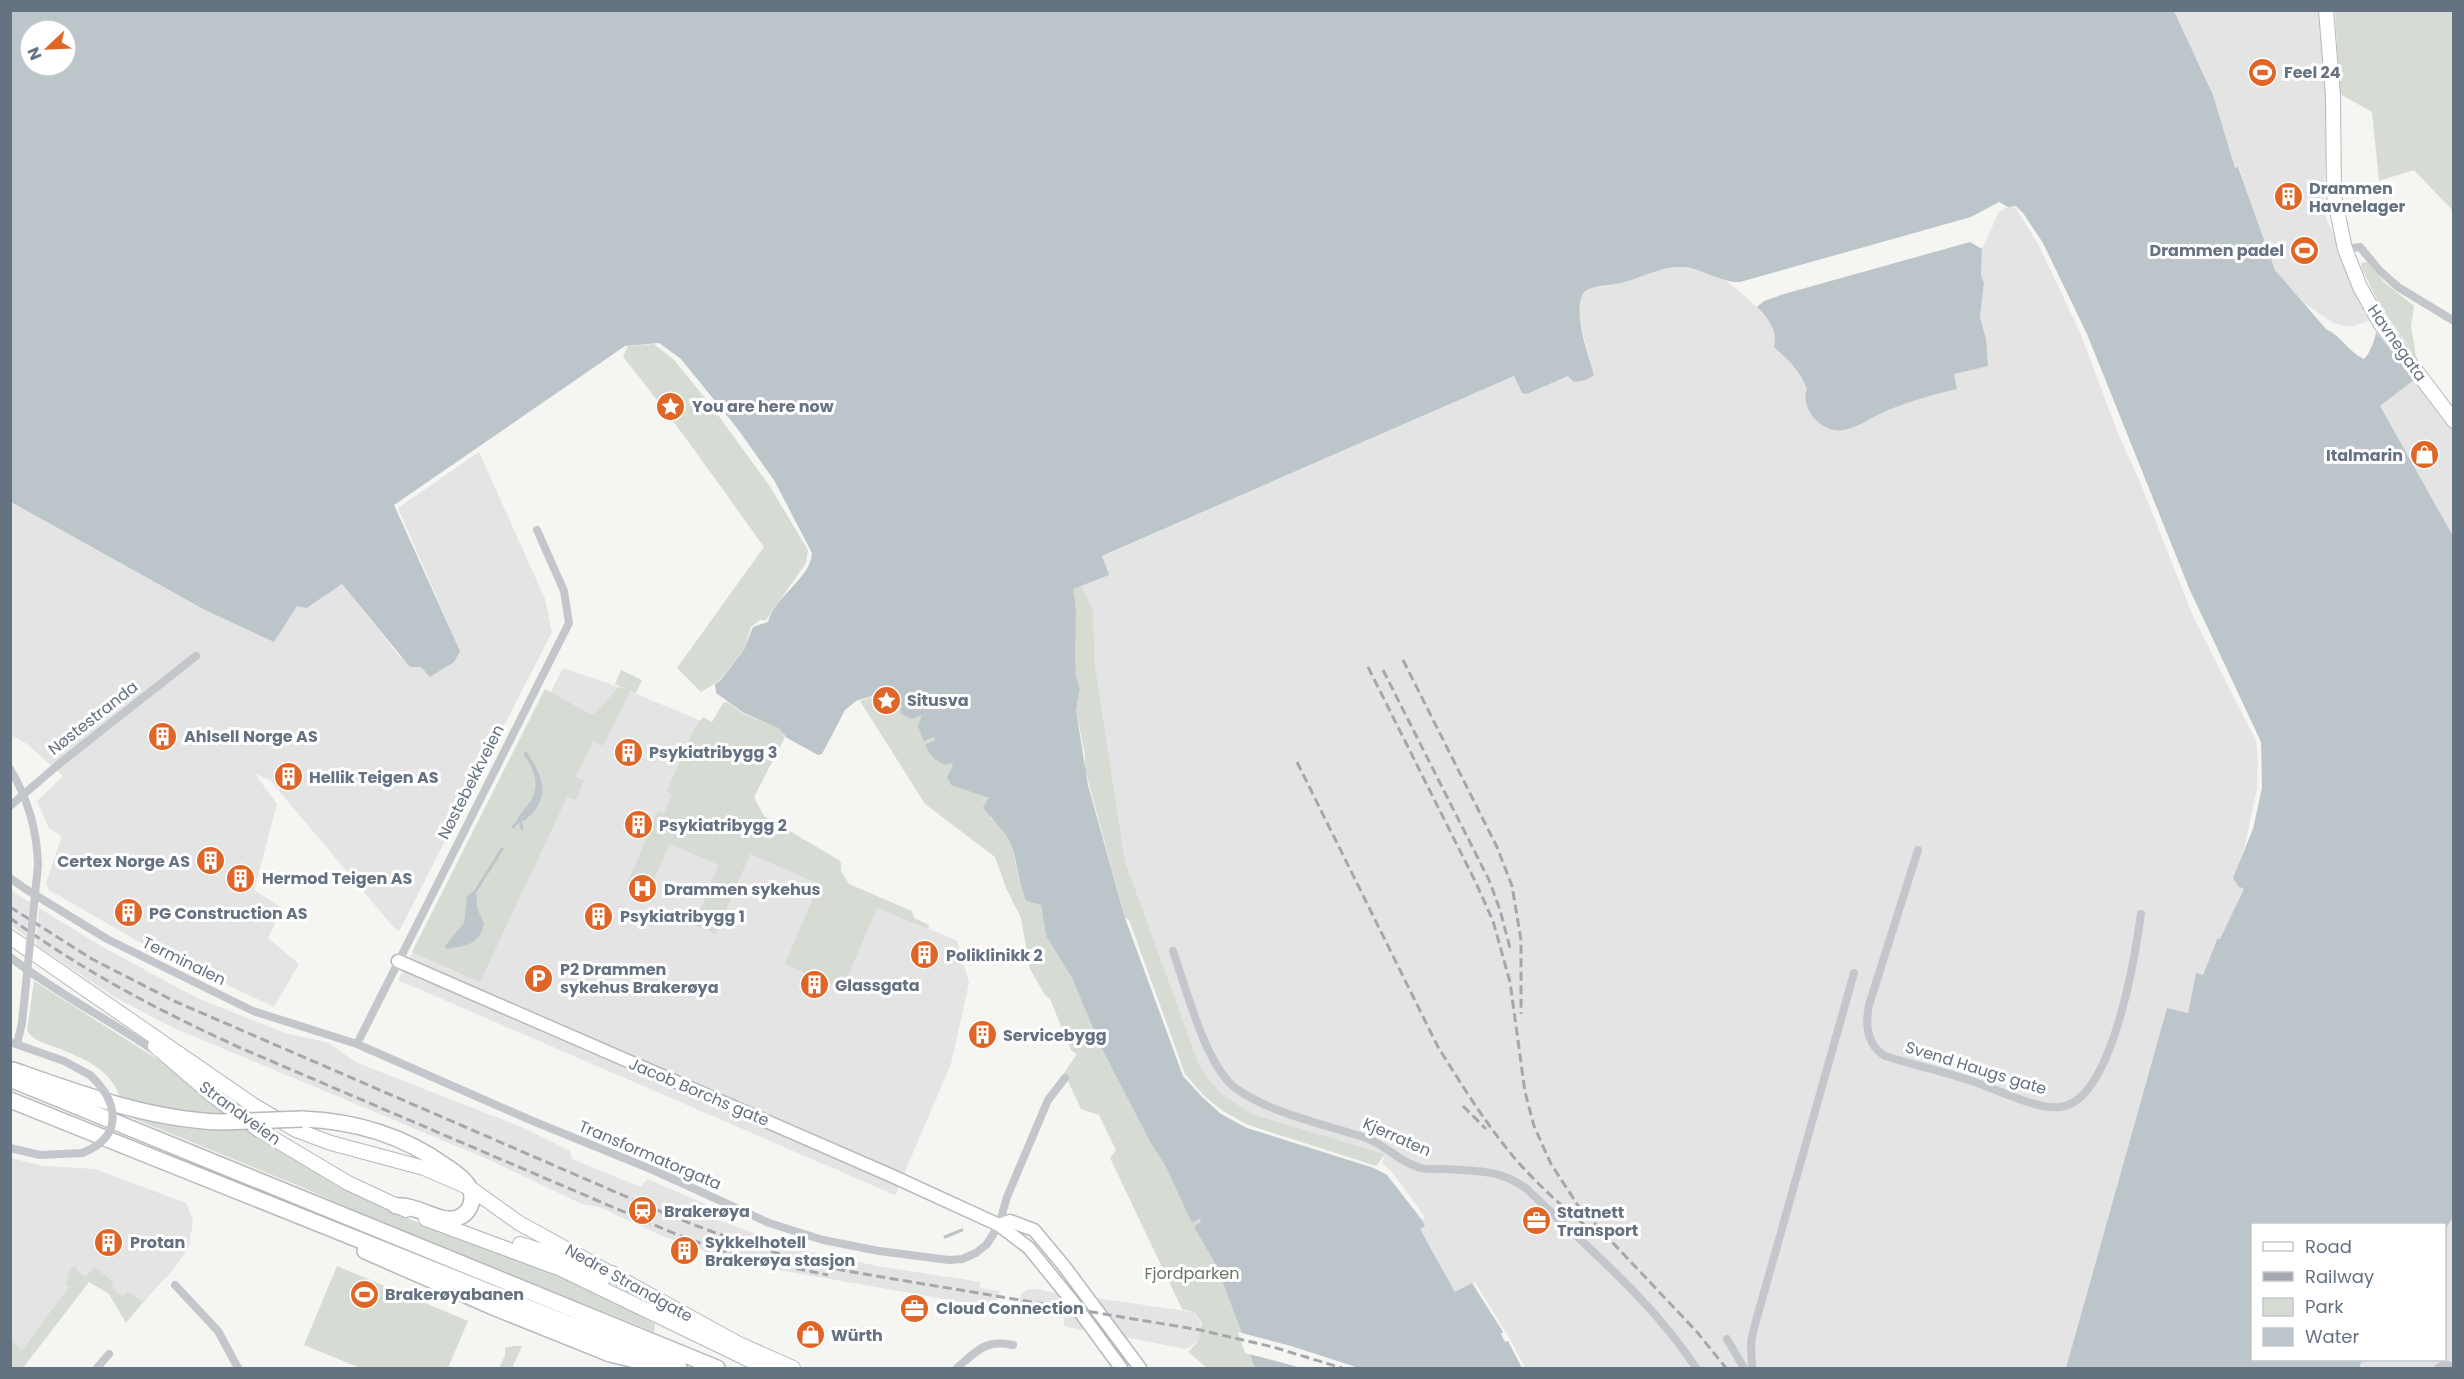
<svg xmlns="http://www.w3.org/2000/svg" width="2464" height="1379" viewBox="0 0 2464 1379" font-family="Poppins,sans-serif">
<rect width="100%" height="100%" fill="#f5f5f2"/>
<path fill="#e3e4e3" d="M2174 11H2320L2328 115 2323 211 2371 320 2354 326H2344L2332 322 2301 301 2275 270 2239 168H2235L2213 95Z
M2010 206 2016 208 2038 244 2080 332 2117 431 2140 482 2193 616 2256 741 2258 761 2257 789 2245 845 2234 878 2244 889 2220 940H2216L2203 975 2196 974 2188 1013 2167 1008 2066 1368H1525L1511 1341 1475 1282 1455 1292 1420 1229 1425 1226 1422 1220 1425 1217 1391 1171 1382 1164 1385 1154 1252 1114 1220 1093 1200 1067 1125 861 1095 665 1093 610 1082 585 1108 575 1101 557 1514 376 1522 393 1527 394 1568 376 1593 375 1578 312 1580 298 1589 289 1628 281 1655 270 1682 267 1700 269 1729 283 1757 307 1767 316 1773 328 1776 340 1774 347 1790 362 1801 376 1807 389 1842 431 1903 403 1957 389 1954 374 1986 339 1980 317 1984 283 1981 275 1982 249 1999 212Z
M2415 379 2453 431V537L2380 406Z
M479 452 545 599 552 632 399 931 395 929 270 780 255 774 277 804 254 890 282 908 268 938 299 964 274 1007 157 952 49 890 46 883 61 839 60 835 49 828 37 801 63 776 27 744 11 735V502L205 610 274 642 297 605 308 608 342 584 400 657 460 651 398 508Z
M563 668 619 687 709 724 670 815 957 941 969 983 951 1064 895 1195 398 980Z
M10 890 30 902 26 937 11 925Z
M39 908 101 946 197 998 285 1033 329 1043 355 1062 524 1128 570 1151 572 1159 640 1187 648 1179 705 1204 713 1210 711 1217 795 1249 883 1267 981 1282 979 1288 999 1291 996 1308 738 1263 665 1237 599 1207 582 1204 485 1158 174 1028 116 998 36 945Z
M11 1158 43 1166 95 1169 186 1203 193 1220 189 1247 168 1276 165 1278 141 1305 122 1298 82 1277 20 1354 11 1345Z
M2453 1217V1368H2359L2362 1360H2444L2445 1230Z
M1028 1289H1037L1060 1294 1087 1331 1064 1326V1318L1018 1312 1021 1294Z
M1095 1298 1194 1312 1201 1324 1197 1342 1186 1349 1124 1337Z"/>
<path fill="#d6dcd3" d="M2335 11H2453V211L2414 170 2379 181 2372 112 2340 94Z
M2367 262 2384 282 2414 306 2411 326 2416 357 2380 306 2361 267 2362 263Z
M654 344 674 360 710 404 769 485 808 550 806 563 766 620H760L751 627 744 650 719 681 701 692 677 668 764 547C718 483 673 418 623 357L628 346Z
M1082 585 1093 610 1095 665 1125 861 1200 1067 1220 1093 1252 1114 1385 1154 1376 1166 1248 1125 1223 1111 1204 1096 1185 1074 1129 920 1125 918 1085 769V755L1076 710 1080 688 1076 676 1074 660 1076 611 1072 589Z
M621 670 642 680 636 693 630 691 603 746 593 741 576 777 584 781 576 800 567 797 480 982 412 952 545 689 590 714 595 713 619 687 625 689 615 684Z
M887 691 912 719 923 714 921 722 925 742 934 737 935 740 926 745 951 763 974 792 989 798 990 818C1018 835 1014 873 1026 901L1041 905 1046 936 1072 978 1100 1045 1150 1142 1165 1165 1192 1222 1199 1219 1201 1223 1195 1227 1216 1265 1255 1368H1207L1188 1352 1197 1343 1202 1323 1194 1312 1182 1309 1110 1158 1116 1150 1099 1115 1081 1109 1064 1073 1077 1054 1071 1050 1050 999 1045 995 1030 969 1021 918 1006 888 995 857 925 804 860 701Z
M727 702 744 714 778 728 785 737 754 797 764 816 839 860 841 863V871L849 884 912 911 914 918 929 925 928 929 877 908 842 989 785 964 819 884 750 854 716 934 694 925 719 865 670 844 649 891 628 882 658 811 664 813 672 794 667 791 694 729 703 717 712 722 723 703Z
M34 981 165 1064 245 1129 368 1199 407 1218 462 1240 520 1259 586 1287 655 1324 654 1332 371 1218 299 1186 125 1115C117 1072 93 1062 55 1047 44 1043 34 1041 27 1031Z
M76 1264 75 1269 86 1277 94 1267 114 1282 111 1287 123 1296 127 1291 143 1302 126 1323 109 1294 89 1282 23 1368H11V1340L22 1350 69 1287 65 1284 70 1276 67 1274Z
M337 1266 468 1321 448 1368H360L304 1345Z
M513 1346H522L512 1368H499L505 1355V1348Z"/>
<path fill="#bbc5ca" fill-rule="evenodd" d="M11 11H2174L2213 95 2235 168 2238 167 2275 270 2326 329C2342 336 2348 352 2364 359 2369 355 2375 340 2376 332L2414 380 2380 406 2453 536V1217L2445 1230 2444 1224H2252V1360H2362L2359 1368H2066L2167 1008 2188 1013 2196 973 2203 975 2217 939H2220L2244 889 2238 886 2233 878 2253 829 2262 788 2261 742 2189 588 2087 334 2043 243 2023 213 2016 206 2008 207 1999 202 1971 217 1740 282C1720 283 1703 268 1683 267 1662 266 1645 276 1625 282 1614 285 1600 285 1589 289 1567 299 1589 356 1594 375L1586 380 1574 382 1568 376 1527 394 1522 393 1514 376 1102 556 1109 575 1073 589 1076 611 1075 660 1076 676 1080 688 1076 710 1088 785 1125 918 1183 1076 1202 1097 1221 1114 1247 1128 1374 1168 1387 1175 1422 1220 1425 1226 1420 1229 1455 1292 1472 1283 1503 1332 1501 1334 1505 1342 1508 1341 1522 1368H1255L1216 1265 1194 1227 1201 1222 1199 1219 1192 1223 1165 1165 1150 1142 1100 1045 1072 978 1046 936 1041 905 1026 901C1018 882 1018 863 1011 845 1005 829 992 821 983 807L989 798 951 785 947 777 953 766 951 763 946 765C935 761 930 756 925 745L935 740 934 737 924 742 918 726 922 715 912 719 900 713 902 706 895 703 893 695 887 691 856 701 845 710 822 754 818 755 787 738 778 728 744 713 716 693 715 684 720 681 744 650 753 627 768 622C775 596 811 578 812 553L774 480 737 428 681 359 659 343 625 346 394 505 460 651 454 662 430 677 421 667H410L342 584 307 608 297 606 274 642 205 610 11 502ZM30 30H66V66H30Z
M1970 242 1982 249 1981 275 1984 283 1980 317 1986 339 1988 366 1954 374 1957 389C1933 395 1909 401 1886 411 1872 417 1859 427 1844 430 1823 435 1799 408 1807 389L1801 376 1790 362 1774 347C1778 331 1768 317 1757 307L1764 301 1784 294Z
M526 751C544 778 552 798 524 821L518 818C522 811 529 805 532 798 540 783 533 766 523 754Z
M476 889 477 908 484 924C478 946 467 945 447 949L445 946 464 923 467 896Z"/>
<path fill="#f5f5f2" d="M1238 1332 1291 1346 1359 1368H1302L1245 1353Z"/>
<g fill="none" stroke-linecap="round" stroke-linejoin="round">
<path stroke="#bbc5ca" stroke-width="3" d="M520 820 522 829
M513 827 522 817
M475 892 502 849
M945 1237 962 1230"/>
<defs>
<path id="secondary" d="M398 961 890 1175 999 1225 1029 1248 1072 1301 1121 1368
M999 1225 1010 1221 1034 1230 1064 1266 1140 1368"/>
<path id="primary" d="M2326 10 2333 96 2334 196 2345 249 2360 287 2380 323 2454 421
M10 937 253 1105 296 1130 331 1143 424 1168 470 1188 519 1223 737 1343 793 1368
M155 1046 212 1095 259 1130 348 1183 406 1210
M426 1219 561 1269 766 1368
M520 1244 560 1257 598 1276 605 1277 612 1273"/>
<path id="highway" d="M13 1070C81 1094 148 1119 220 1122
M10 1079 717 1368
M10 1100 679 1368
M302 1119C356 1121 403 1135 447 1167 457 1174 472 1184 472 1197 472 1207 466 1215 457 1218 439 1224 417 1204 396 1206
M365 1251 493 1307 610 1354 652 1364"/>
</defs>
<use href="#secondary" stroke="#b6b9be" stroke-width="15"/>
<use href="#primary" stroke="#b4b8bc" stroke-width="16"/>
<use href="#highway" stroke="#b6b8bc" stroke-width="18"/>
<path stroke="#c3c6ca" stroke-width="8" d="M2345 249 2360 247 2380 271 2398 287 2454 321
M10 806 59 764 196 656
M1918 850 1869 1005C1865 1025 1867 1045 1885 1056 1916 1066 1947 1072 1977 1083 1998 1090 2038 1110 2060 1107 2112 1102 2135 957 2141 914
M10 878 24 888 107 939 253 1011 357 1044 528 1119 653 1170 769 1223 823 1240 879 1251 949 1260 962 1259 976 1253 987 1244 999 1225 1007 1197 1048 1100 1065 1078
M1173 951C1186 988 1205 1063 1234 1087 1266 1112 1327 1125 1366 1138 1386 1145 1400 1163 1421 1168 1428 1170 1437 1169 1444 1169 1476 1171 1500 1169 1527 1189 1585 1246 1651 1299 1696 1368
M10 957C56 993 108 1019 156 1052
M10 1042 64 1061 90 1075
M17 1044 22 1023
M357 1044 569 623 564 591 537 530
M10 1148 40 1155 82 1153
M175 1285 218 1331 238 1368
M1727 1339 1744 1368
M97 1368 109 1354
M957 1368C977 1351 985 1339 1013 1345
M1752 1368 1751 1343 1754 1328 1854 973
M2438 1368 2445 1364 2454 1368"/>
<use href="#secondary" stroke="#fff" stroke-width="12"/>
<use href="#primary" stroke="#fff" stroke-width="14"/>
<use href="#highway" stroke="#fff" stroke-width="15"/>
<path stroke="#a4a8ae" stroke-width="3" stroke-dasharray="9 4.5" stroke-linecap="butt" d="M1403 660 1497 847 1512 886 1521 940V1014
M1368 667 1476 883 1493 921 1510 982 1525 1092 1534 1126 1551 1164 1579 1207 1697 1332 1726 1368
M1383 670 1489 880 1500 910 1510 948
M1297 762 1438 1047C1465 1090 1498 1144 1534 1179 1552 1198 1573 1215 1593 1232
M10 907 92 959 174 1001 664 1213C723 1237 783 1257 846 1271L1200 1330 1273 1347 1342 1368
M10 918C83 971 161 1012 243 1049L685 1238 746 1258 828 1275
M1463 1106 1486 1129"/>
<defs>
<path id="highway-bridge" d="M220 1122 302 1119"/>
</defs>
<use href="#highway-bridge" stroke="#b6b8bc" stroke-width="18" stroke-linecap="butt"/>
<path stroke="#c3c6ca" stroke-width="8" d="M10 769C29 800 37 830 38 865L22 1023
M82 1153C124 1137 119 1102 90 1075"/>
<use href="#highway-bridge" stroke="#fff" stroke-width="15"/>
</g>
<defs>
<symbol id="stadium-disc" viewBox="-11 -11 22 22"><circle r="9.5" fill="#e06627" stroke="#fff"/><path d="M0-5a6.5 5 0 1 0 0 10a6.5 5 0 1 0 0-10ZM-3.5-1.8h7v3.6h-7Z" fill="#fff"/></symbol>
<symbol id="building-disc" viewBox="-11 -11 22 22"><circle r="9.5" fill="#e06627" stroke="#fff"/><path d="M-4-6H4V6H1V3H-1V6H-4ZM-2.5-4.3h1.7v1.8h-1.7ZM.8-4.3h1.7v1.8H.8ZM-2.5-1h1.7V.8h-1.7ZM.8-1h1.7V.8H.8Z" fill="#fff"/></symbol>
<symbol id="sight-disc" viewBox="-11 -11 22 22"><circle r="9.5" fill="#e06627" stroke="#fff"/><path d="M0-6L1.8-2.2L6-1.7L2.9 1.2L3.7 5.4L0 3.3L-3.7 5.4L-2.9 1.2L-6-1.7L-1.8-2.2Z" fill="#fff"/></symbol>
<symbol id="shop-disc" viewBox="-11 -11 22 22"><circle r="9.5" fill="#e06627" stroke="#fff"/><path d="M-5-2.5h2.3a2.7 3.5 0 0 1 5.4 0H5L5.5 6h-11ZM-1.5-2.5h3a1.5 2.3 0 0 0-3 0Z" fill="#fff"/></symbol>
<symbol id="hospital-disc" viewBox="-11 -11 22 22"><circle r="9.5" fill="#e06627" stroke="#fff"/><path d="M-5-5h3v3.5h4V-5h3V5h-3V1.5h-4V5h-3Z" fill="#fff"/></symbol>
<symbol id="parking-disc" viewBox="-11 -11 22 22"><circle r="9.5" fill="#e06627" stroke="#fff"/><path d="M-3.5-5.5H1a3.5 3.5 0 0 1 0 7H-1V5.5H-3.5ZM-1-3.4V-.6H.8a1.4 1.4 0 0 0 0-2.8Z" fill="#fff"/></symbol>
<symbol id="station-disc" viewBox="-11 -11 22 22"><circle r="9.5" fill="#e06627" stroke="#fff"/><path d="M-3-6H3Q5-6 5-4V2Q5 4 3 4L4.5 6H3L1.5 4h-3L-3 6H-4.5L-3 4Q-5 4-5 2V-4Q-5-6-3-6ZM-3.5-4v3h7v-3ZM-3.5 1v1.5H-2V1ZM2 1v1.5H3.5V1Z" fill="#fff"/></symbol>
<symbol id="office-disc" viewBox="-11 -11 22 22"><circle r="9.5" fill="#e06627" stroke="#fff"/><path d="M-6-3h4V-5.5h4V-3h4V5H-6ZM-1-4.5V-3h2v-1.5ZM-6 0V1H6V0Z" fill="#fff"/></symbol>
</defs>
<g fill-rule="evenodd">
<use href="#stadium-disc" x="2246" y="56" width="33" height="33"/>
<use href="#building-disc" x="2272" y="180" width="33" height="33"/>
<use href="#stadium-disc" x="2288" y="234" width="33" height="33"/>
<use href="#sight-disc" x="654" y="390" width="33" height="33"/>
<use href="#shop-disc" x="2408" y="438" width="33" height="33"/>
<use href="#sight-disc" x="870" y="684" width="33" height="33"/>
<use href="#building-disc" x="146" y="720" width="33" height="33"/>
<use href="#building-disc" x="612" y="736" width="33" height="33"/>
<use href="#building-disc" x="272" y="760" width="33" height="33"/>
<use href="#building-disc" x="622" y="808" width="33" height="33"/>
<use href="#building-disc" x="194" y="844" width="33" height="33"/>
<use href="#building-disc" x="224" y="862" width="33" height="33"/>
<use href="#hospital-disc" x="626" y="872" width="33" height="33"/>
<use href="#building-disc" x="112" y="896" width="33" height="33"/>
<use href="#building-disc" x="582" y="900" width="33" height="33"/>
<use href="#building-disc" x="908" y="938" width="33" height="33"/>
<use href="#parking-disc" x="522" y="962" width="33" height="33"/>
<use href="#building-disc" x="798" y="968" width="33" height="33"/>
<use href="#building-disc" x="966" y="1018" width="33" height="33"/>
<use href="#station-disc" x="626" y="1194" width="33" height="33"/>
<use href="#office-disc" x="1520" y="1204" width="33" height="33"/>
<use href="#building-disc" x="92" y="1226" width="33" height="33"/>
<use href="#building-disc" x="668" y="1234" width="33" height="33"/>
<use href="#stadium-disc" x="348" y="1278" width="33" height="33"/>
<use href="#office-disc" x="898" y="1292" width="33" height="33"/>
<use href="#shop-disc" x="794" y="1318" width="33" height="33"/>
</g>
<g text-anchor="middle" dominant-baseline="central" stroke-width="6" stroke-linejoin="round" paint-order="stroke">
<g font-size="16" font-weight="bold" fill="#657282" stroke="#fff" text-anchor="start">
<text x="2284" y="72">Feel 24</text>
<text x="2309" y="188">Drammen<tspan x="2309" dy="18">Havnelager</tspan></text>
<text x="2284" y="250" text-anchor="end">Drammen padel</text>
<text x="692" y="406">You are here now</text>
<text x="2403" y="455" text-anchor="end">Italmarin</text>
<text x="907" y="700">Situsva</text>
<text x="184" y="736">Ahlsell Norge AS</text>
<text x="649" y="752">Psykiatribygg 3</text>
<text x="309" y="777">Hellik Teigen AS</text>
<text x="659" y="825">Psykiatribygg 2</text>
<text x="190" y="861" text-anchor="end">Certex Norge AS</text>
<text x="262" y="878">Hermod Teigen AS</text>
<text x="664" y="889">Drammen sykehus</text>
<text x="149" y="913">PG Construction AS</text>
<text x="620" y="916">Psykiatribygg 1</text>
<text x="946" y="955">Poliklinikk 2</text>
<text x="560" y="969">P2 Drammen<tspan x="560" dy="18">sykehus Brakerøya</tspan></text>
<text x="835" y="985">Glassgata</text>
<text x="1003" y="1035">Servicebygg</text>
<text x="664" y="1211">Brakerøya</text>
<text x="1557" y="1212">Statnett<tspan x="1557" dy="18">Transport</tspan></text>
<text x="130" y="1242">Protan</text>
<text x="705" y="1242">Sykkelhotell<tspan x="705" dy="18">Brakerøya stasjon</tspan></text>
<text x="385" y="1294">Brakerøyabanen</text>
<text x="936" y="1308">Cloud Connection</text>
<text x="831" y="1335">Würth</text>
</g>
<g font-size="16" fill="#657282" stroke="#fff">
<text transform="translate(2397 343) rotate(55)">Havnegata</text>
<text transform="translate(93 718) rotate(-38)">Nøstestranda</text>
<text transform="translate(471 782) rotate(-63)">Nøstebekkveien</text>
<text transform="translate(184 961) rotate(26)">Terminalen</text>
<text transform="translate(1976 1068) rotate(17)">Svend Haugs gate</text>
<text transform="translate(699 1092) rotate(23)">Jacob Borchs gate</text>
<text transform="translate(240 1113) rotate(36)">Strandveien</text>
<text transform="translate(1397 1137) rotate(24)">Kjerraten</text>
<text transform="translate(650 1155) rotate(23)">Transformatorgata</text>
<text transform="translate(629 1283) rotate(29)">Nedre Strandgate</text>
</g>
<g font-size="16" fill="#667a64" stroke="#fff">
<text x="1192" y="1273">Fjordparken</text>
</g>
</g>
<rect width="2464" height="1379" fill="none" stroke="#657282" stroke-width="24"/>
<rect x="2251" y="1223" width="195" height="138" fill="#ffffff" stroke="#c1c7cd" stroke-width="1.5"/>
<rect x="2263" y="1242" width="30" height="9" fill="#ffffff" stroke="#c1c7cd" stroke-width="1.5"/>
<text x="2305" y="1253" font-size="18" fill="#657282">Road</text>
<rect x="2263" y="1272" width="30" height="9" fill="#a4a8ae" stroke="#c1c7cd" stroke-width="1.5"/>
<text x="2305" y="1283" font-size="18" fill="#657282">Railway</text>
<rect x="2263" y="1298" width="30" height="18" fill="#d6dcd3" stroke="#c1c7cd" stroke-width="1.5"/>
<text x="2305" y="1313" font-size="18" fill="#657282">Park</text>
<rect x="2263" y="1328" width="30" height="18" fill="#bbc5ca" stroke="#c1c7cd" stroke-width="1.5"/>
<text x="2305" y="1343" font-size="18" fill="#657282">Water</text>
<g transform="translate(48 48) rotate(247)"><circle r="28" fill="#ffffff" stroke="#c1c7cd" stroke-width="1.5"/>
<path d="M0-4.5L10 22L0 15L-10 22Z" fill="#e06627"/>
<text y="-9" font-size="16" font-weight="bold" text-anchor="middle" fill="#657282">N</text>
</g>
</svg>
